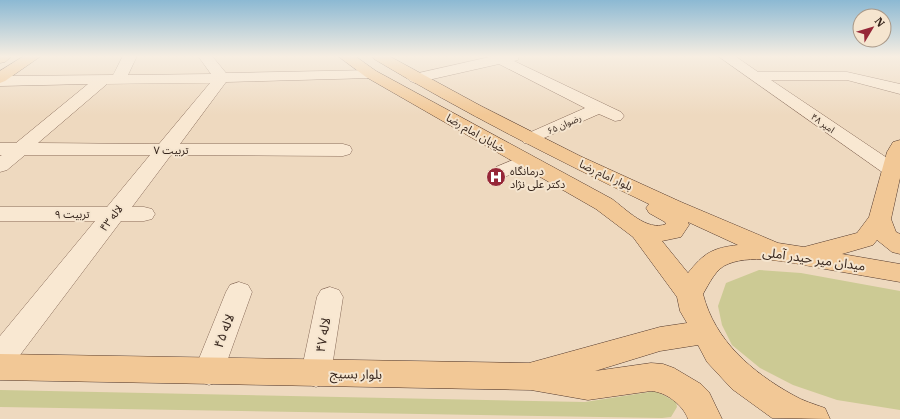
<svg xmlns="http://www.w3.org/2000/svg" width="900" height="419" viewBox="0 0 900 419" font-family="'IBM Plex Serif','Noto Sans Arabic',serif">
<rect width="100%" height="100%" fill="#eed9bf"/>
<path fill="#ccca94" d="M759 270 801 273 900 291V410L837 400 793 385 760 368 732 345 722 325 718 306 726 283Z
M0 390 585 402 656 391 676 402 677 407 671 417 662 418 0 407Z"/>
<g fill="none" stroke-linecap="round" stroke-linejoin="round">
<defs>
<path id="minor" d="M123 56H137L128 75 211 74 198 56H212L226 73 371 70 376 71 378 74 376 77 371 78 226 82 180 144H343L350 146 352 150 350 154 343 156 171 155 132 207H144L152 209 155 214 152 219 144 221H121L11 367 0 371V336L95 221H0V207H107L150 155H25L7 170 0 172V156L2 155H0V143H16L88 84 0 86V76L113 75ZM210 83 159 144 38 143 107 84Z
M494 56H519L518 60 514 61 621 112 624 116 621 120 615 121 599 114 530 144 524 143 521 139 524 135 585 108 499 64 415 83 410 81 407 78 410 75Z
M718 56H735L758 72H847L900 84V94L847 80H771L899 166 900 173 892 176 885 174Z
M525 155 532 157 535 161 532 165 510 175 503 177 496 175 493 171 496 167Z
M239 282 248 285 252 292 220 381 209 385 198 381 194 371 226 292 230 285Z
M330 287 339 290 343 297 331 373 327 383 316 387 305 383 301 373 317 297 321 290Z"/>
<path id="major" d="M0 56H12L5 62 0 63Z
M24 56H41L5 81 0 83V71Z
M338 56H355L376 71 612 199C626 209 647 232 666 224L665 222 649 213 646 208 649 204C555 159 463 112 374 59L372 56H389L481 106 580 156 681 202 778 243 804 247 857 233 869 217 887 152 893 142 900 140V178L891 219 896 232 900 234V254L892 252 877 240 873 245 842 254 900 264V282C875 278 850 273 825 269 798 264 754 253 728 264 716 268 709 284 703 294 715 341 752 372 793 395 803 401 814 404 825 408L830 419 772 418 732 389 707 362 698 345 660 351 595 371 651 363 663 364 674 368 701 384 709 392 722 419H688C683 405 666 392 651 391L588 400 531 390 0 380V354L529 363 660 327 687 323 680 311 677 297 633 237 596 209 366 77ZM688 222 738 245C712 248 704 253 688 273L662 241 681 237 689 225Z"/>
</defs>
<use href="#minor" stroke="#876a58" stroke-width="1"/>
<use href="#major" stroke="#54392c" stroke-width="1"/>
<use href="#minor" fill="#f9e8d2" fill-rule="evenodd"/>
<use href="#major" fill="#f2c896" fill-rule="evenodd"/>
</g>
<linearGradient id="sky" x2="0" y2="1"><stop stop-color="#8cb9d3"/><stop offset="0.49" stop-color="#f7eee2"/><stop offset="1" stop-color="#f7eee2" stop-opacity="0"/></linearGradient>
<rect width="900" height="115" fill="url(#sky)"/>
<defs>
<symbol id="hospital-disc" viewBox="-11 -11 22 22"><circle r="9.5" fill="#962738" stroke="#f5e5cf"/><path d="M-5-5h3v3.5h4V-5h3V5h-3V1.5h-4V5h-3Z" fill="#fff"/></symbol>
</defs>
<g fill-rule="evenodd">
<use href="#hospital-disc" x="485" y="166" width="22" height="22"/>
</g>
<g text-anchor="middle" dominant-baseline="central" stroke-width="4" stroke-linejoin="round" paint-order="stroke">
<g font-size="9" fill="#36251c" stroke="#f5e5cf">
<text transform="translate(823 123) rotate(35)">امیر ۴۸</text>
<text transform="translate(564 124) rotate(-24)">رضوان ۶۵</text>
</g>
<g font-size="11" fill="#36251c" stroke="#f5e5cf">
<text transform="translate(476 133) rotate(30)">خیابان امام رضا</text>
<text x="171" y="150">تربیت ۷</text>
<text transform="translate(606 175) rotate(25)">بلوار امام رضا</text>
<text x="72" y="214">تربیت ۹</text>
<text transform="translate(111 218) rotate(-52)">لاله ۴۳</text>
</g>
<g font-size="11" fill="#36251c" stroke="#f5e5cf" text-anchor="start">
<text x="510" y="171">درمانگاه<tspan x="510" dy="13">دکتر علی نژاد</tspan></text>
</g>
<g font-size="13" fill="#36251c" stroke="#f5e5cf">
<text transform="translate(814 259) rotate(8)">میدان میر حیدر آملی</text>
<text transform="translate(224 331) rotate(-69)">لاله ۴۵</text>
<text transform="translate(323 335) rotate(-80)">لاله ۴۷</text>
<text transform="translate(356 374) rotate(1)">بلوار بسیج</text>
</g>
</g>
<g transform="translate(872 28) rotate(52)"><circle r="19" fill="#f5e5cf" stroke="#a99887"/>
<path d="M0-3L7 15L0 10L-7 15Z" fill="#962738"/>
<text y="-6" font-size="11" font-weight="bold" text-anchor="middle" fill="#36251c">N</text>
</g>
</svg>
